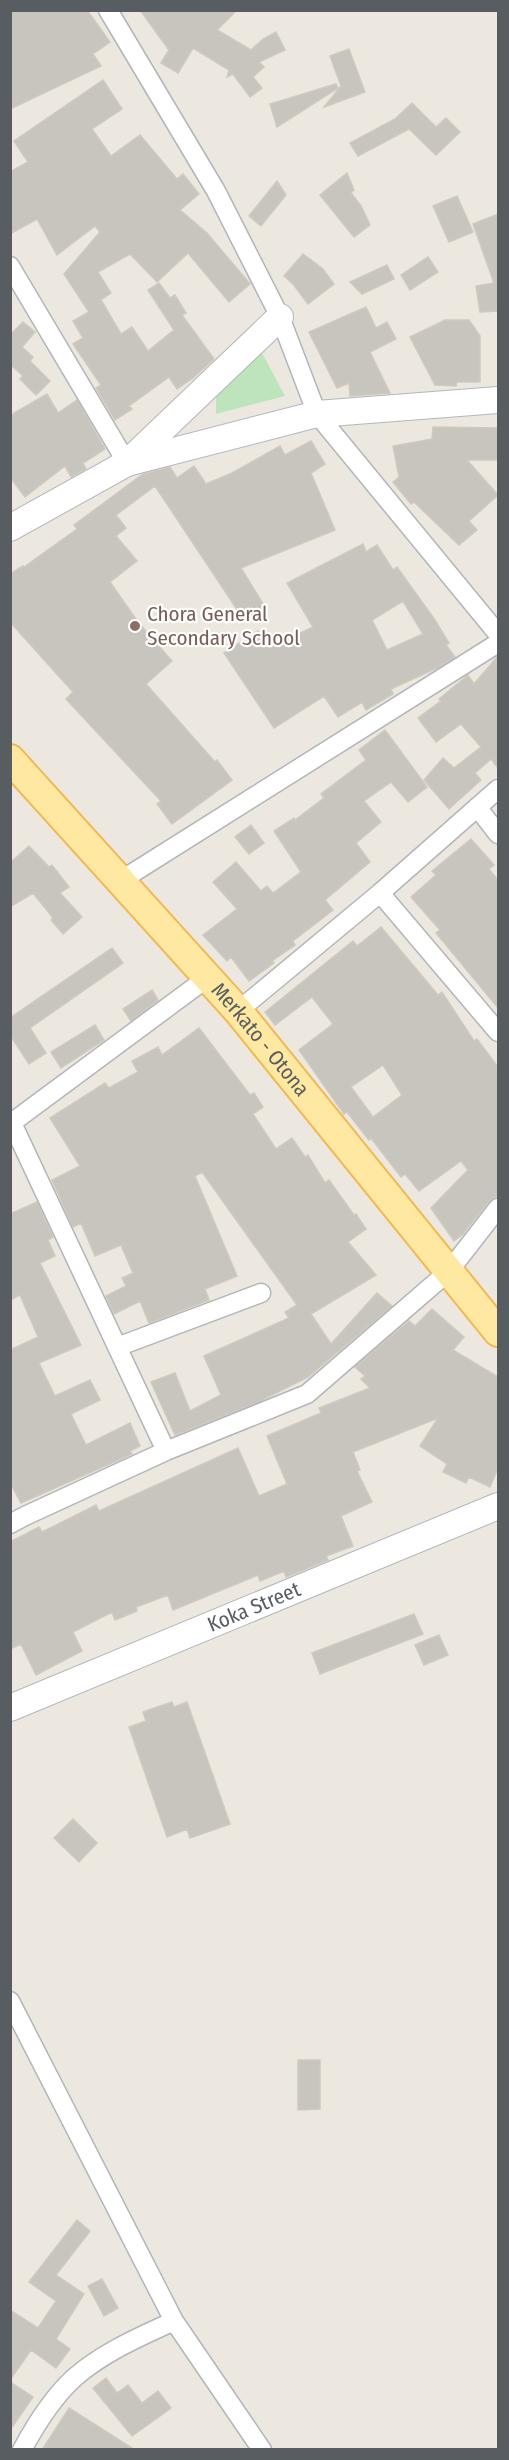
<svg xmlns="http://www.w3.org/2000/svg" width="509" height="2460" viewBox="0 0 509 2460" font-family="'Fira Sans Condensed',sans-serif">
<rect width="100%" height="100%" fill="#ece8df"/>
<path fill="#bee4bb" d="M262 353 285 396 216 414V396Z"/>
<path fill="#c8c5be" stroke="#d0c9be" stroke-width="1.5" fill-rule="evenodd" d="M10 10H87L110 42 93 54 101 66 10 109Z
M140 10H237L217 30 251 50 263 39 276 32 285 50 259 62 264 67 253 77 262 88 250 97 233 74 227 77 229 70 193 48 178 73 161 63 169 50Z
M349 49 365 92 324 107 341 86 330 56Z
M103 80 122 109 92 129 111 156 140 135 177 179 183 174 199 194 180 210 207 233 250 284 229 302 188 253 157 282 130 254 98 272 111 293 101 300 121 334 132 327 148 351 174 330 148 290 159 283 170 298 175 295 186 313 182 315 214 359 193 378 177 389 169 377 129 406 132 409 115 420 96 388 101 385 73 344 83 338 73 321 89 312 64 274 100 232 95 226 57 255 37 219 10 234V172L28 162 14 141Z
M336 84 338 88 277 127 270 104Z
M412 103 436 127 446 118 460 132 436 155 409 129 358 156 350 143 395 119Z
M347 173 354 190 351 193 361 206 370 225 354 237 320 195Z
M277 181 286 195 261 226 249 216Z
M457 196 473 232 449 242 433 206Z
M498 214V311L480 312 476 286 494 283 473 224Z
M303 254 323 269 334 284 308 304 293 284 284 276Z
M428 257 438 272 410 290 401 275Z
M387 265 394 279 362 294 350 282Z
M366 307 376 328 387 322 396 339 370 352 390 393 350 396 349 383 337 388 309 332Z
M445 320H469L480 336V382H457L456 386 435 385 410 337Z
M23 322 35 332 22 347 33 357 30 361 50 381 36 395 20 379 23 376 10 364V335Z
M47 394 58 413 77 400 105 449 83 463 86 469 71 477 65 466 25 497 10 477V418L14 413Z
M433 427 498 428V460H467L498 495 469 521 477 530 459 545 414 502 411 504 393 482 399 477 393 446 432 439Z
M311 441 325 464 311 473 335 530 241 568 265 607 244 620 155 486 116 515 126 528 116 536 137 561 110 582 138 622 172 661 146 684 215 762 217 760 232 780 172 824 157 804 161 801 66 699 73 692 10 622V574L23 566 24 567 77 529 74 525 143 474 170 467 177 478 194 466 206 484 232 473 280 446 285 455Z
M363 544 366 552 377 545 393 570 397 567 435 620 449 643 446 645 455 657 439 667 391 689 393 694 366 710 362 702 338 717 324 696 274 728 224 653 258 631 270 648 313 627 287 583ZM403 601 423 634 387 650 372 620Z
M498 656V768L491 759 475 773 481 780 449 809 424 780 443 758 454 768 481 747 461 724 436 742 418 718 441 701 439 699 468 675 474 684Z
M385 730 427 787 408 802 391 782 364 801 381 822 356 843 370 862 325 900 333 910 293 941 295 945 272 961 274 963 249 981 231 957 227 961 203 935 237 909 213 882 236 862 261 891 267 886 273 893 301 872 274 831 294 818 295 820 324 798 321 794 366 760 359 750Z
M251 825 264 843 249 854 235 837Z
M471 839 494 865 489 869 498 880V1008L436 933 440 930 411 897 436 875 432 871Z
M29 846 49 867 52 865 69 887 60 893 82 917 63 934 51 920 53 918 33 893 10 907 11 862Z
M381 927 438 995 442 992 474 1041 477 1039 498 1067V1195L489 1201 463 1234 454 1241 431 1208 468 1170 461 1161 419 1191 405 1174 401 1177 371 1138 369 1140 347 1112 344 1114 299 1050 333 1024 312 997 275 1025 265 1012 353 941 357 946ZM383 1065 402 1095 373 1117 351 1087Z
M112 948 123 963 30 1028 46 1053 29 1064 10 1035V1018Z
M152 990 158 1000 131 1021 123 1009Z
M95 1025 104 1040 61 1068 51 1052Z
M199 1028 250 1095 254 1093 263 1107 253 1114 276 1149 292 1138 305 1157 308 1155 325 1183 329 1180 354 1215 356 1214 366 1229 348 1242 376 1275 311 1314 331 1344 377 1293 392 1306 308 1377 256 1403 175 1435 151 1382 175 1373 190 1411 221 1395 204 1356 289 1318 285 1312 297 1305 202 1172 195 1176 237 1276 205 1289 209 1300 149 1323 140 1301 114 1314 106 1296 126 1286 122 1278 133 1273 121 1245 95 1256 81 1223 73 1227 52 1180 80 1166 50 1118 105 1083 109 1088 138 1072 132 1061 158 1047 162 1055Z
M37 1202 53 1237 48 1240 55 1256 40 1263 81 1345 39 1363 55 1396 90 1380 100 1400 71 1414 86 1445 130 1423 140 1446 130 1451 132 1454 121 1459 21 1503 10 1482V1350L38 1337 20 1295 10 1300V1214Z
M432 1309 464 1337 453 1350 498 1377V1468L490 1487 469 1477 466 1483 443 1472 447 1464 420 1446 438 1418 353 1452 360 1470 357 1471 372 1502 341 1516 353 1546 326 1556 328 1560 286 1577 284 1571 260 1581 258 1575 173 1610 168 1595 136 1607 137 1611 115 1620 112 1612 73 1632 82 1651 36 1675 21 1644 10 1649V1542L39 1527 42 1532 96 1505 99 1511 238 1448 259 1496 287 1484 267 1436 321 1413 319 1408 370 1388 361 1379 365 1376 355 1367 409 1321 415 1326Z
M414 1614 423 1634 320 1674 312 1653Z
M439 1635 448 1655 424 1665 415 1645Z
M172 1702 174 1707 187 1702 230 1824 190 1838 187 1829 167 1837 129 1727 146 1721 143 1712Z
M73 1819 97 1843 79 1862 54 1838Z
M298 2060H320V2109L298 2110Z
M77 2220 90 2231 56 2275 84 2294 56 2339 70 2349 56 2368 31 2350 10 2380V2310L38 2328 56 2301 29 2282Z
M102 2279 118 2308 104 2316 88 2286Z
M106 2378 117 2393 128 2385 142 2403 158 2391 171 2408 132 2436 93 2388Z
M10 2382 33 2397 10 2430Z
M69 2408 135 2450H42Z"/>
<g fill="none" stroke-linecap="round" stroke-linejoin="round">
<defs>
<path id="street" d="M108 10 216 191 280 317 317 414 498 634
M10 266 127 463
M477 807 498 834
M120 881 498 643
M380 893 498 1032
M238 1011 380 893 498 789
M12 1123 166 1451
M10 1124 207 978
M117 1347 261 1293
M10 1524 25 1516 166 1451 307 1394 449 1271 498 1208
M10 2001 174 2321 262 2450
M22 2450C36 2424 52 2398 74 2378 102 2353 139 2337 174 2321"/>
<g id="secondary">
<path d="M127 463 280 317"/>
<path d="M10 528 127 463 317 414 498 400"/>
<path id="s1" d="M10 1708 498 1506"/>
</g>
<g id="primary">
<path id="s2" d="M10 759 238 1011 498 1332"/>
</g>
</defs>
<use href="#street" stroke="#b2b6ba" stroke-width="21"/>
<use href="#secondary" stroke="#b3b7bd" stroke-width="28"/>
<use href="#primary" stroke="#f2b852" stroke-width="32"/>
<use href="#street" stroke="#fff" stroke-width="18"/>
<use href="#secondary" stroke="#fff" stroke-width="26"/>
<use href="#primary" stroke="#ffe8a1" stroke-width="28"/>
</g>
<circle fill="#8d6e63" stroke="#fff" stroke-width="2" cx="135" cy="626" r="6"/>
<g text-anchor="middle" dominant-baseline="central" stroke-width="4.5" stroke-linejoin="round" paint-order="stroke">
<g font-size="21" fill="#785e54" stroke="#fff" text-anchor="start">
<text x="147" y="614">Chora General<tspan x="147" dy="24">Secondary School</tspan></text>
</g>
<g font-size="21" fill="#585d61" stroke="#fff">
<text stroke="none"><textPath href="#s2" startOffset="376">Merkato - Otona</textPath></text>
<text stroke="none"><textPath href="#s1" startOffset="264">Koka Street</textPath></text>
</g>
</g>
<rect width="509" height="2460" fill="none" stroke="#585d61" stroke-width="24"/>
</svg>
